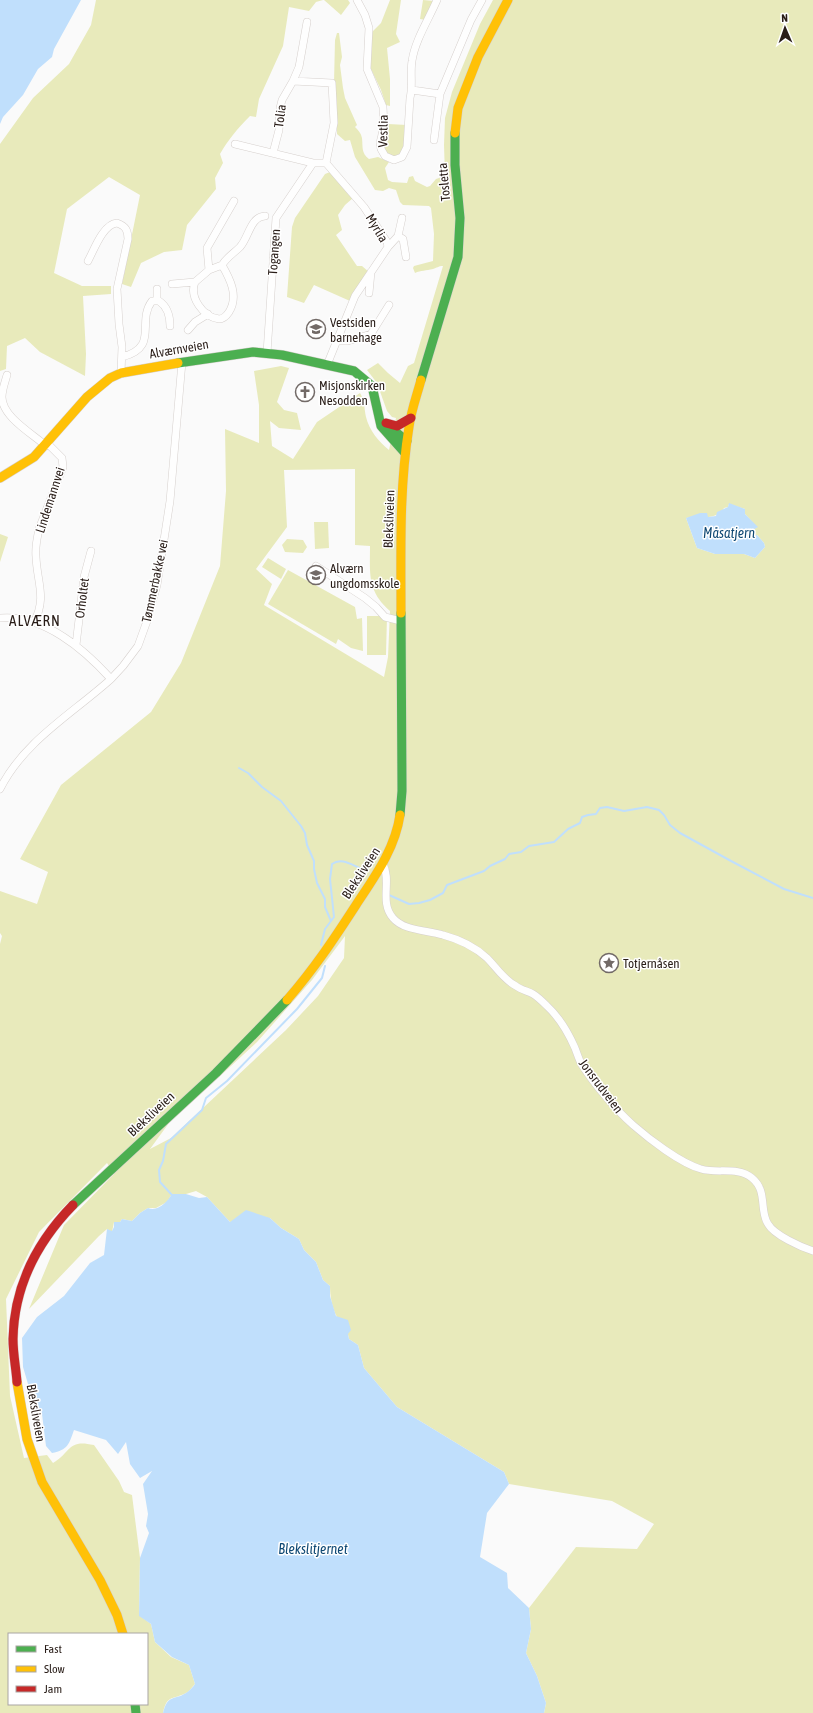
<svg xmlns="http://www.w3.org/2000/svg" width="813" height="1713" viewBox="0 0 813 1713" font-family="'Asap Condensed',sans-serif">
<rect width="100%" height="100%" fill="#fafafa"/>
<path fill="#e8eabb" fill-rule="evenodd" d="M96 0H323L316 2 309 11 289 7 283 46 259 99 256 117 250 116C238 128 228 140 220 154L223 163 215 178 216 189 187 225 182 250 164 252 141 263 131 287 122 284 140 195 109 177 67 209 54 273 82 286H111V294L83 296 86 354 85 376 40 352 25 338 7 346 6 369 0 371V144L33 98 69 64 91 25Z
M324 0H348L350 3 341 15Z
M390 0H401L396 34 400 42 387 48 390 79V106L386 105 381 90 370 67 371 33 381 23Z
M423 0 434 1 426 20 420 19Z
M493 0H813V1713H544L546 1703 537 1676 526 1653 531 1629 529 1608 576 1547 637 1549 654 1524 612 1501 509 1484 504 1472 397 1407 364 1368 358 1345 349 1339C348 1330 341 1324 337 1317 332 1308 330 1296 330 1286L323 1280 316 1262 304 1250 299 1239 281 1228 270 1218 230 1222 207 1197 196 1191 186 1194H172L167 1202 156 1208H148L140 1213 132 1221 122 1219 120 1222H114L112 1232 107 1229 99 1236 29 1309 64 1225 114 1174 107 1163 39 1232 6 1299 10 1396 24 1458 47 1455 53 1463C72 1451 68 1439 94 1445L119 1481 124 1492 132 1495 140 1558 139 1615 151 1624 155 1642 171 1657 189 1665 195 1684C192 1687 189 1692 186 1693 173 1700 167 1694 163 1713H0V944L2 936 0 933V891L37 904 48 872 20 859 61 785 151 712 181 663 220 566 226 491 225 429 259 443V405L254 371 281 366 289 368 277 402 284 410 297 413 301 430 279 428 270 421 272 446 293 459 317 422 360 393C365 401 364 408 366 417 369 430 379 442 389 450L396 418 392 417 387 411 377 383 367 370 378 363 388 373 400 383 408 366 414 363 443 266C438 266 437 268 433 269 426 271 421 270 415 273L413 268 414 266 433 261 434 234 431 208 429 206 403 205 400 202 396 190 389 188 383 191 375 190 355 157 350 140 345 141 337 134V107L334 83 335 40 337 33H339L342 57 340 65 343 88 345 98 357 125 355 127C358 130 361 133 362 138 363 147 361 153 369 159L378 157 389 162 385 168 388 180 392 182 407 183 409 177 413 176 415 181 427 187 430 186 436 179 445 176 444 145 445 118 452 92 480 24ZM355 469V545L370 546C370 574 367 591 390 611L388 657 384 677 264 605 272 584 256 569 287 527 284 470ZM729 504 745 509V514L757 527 750 531 752 537 757 535 764 543 765 547 755 558 744 554H715L697 548 686 518C698 517 718 520 724 508L728 507ZM345 936 344 958 318 996 286 1030 171 1138 150 1149 169 1123 257 1042 312 980ZM9 1634H147V1704H9Z
M388 124 407 125 403 153 393 158 383 151 382 148Z
M330 172 353 198 345 205 338 215 342 230 336 235 357 266H362L369 272 350 301 314 285 304 303 287 297 292 227 295 218 325 174Z
M314 522H328L329 548 315 549Z
M0 534 8 537 0 562Z
M287 539 303 540 307 547 303 553 285 552 282 545Z
M268 558 286 569 281 579 262 567Z
M288 570 355 607 357 619 362 618 363 651 351 648 338 639 336 644 268 604Z
M367 616H387L386 655H367Z"/>
<path fill="#c0dffc" d="M0 0H81L54 49 52 57 38 69 23 95 3 117 0 124Z
M729 503 745 509V514L758 527 751 531V536L757 535 764 543 765 547 755 558 744 554H715L697 548 686 518 700 513H707L708 517 716 516 717 512 728 507Z
M172 1194H186L199 1198 207 1197 230 1222 246 1210 270 1218 281 1228 299 1239 304 1250 316 1262 323 1280 330 1286V1296L336 1316 348 1320 351 1330 348 1334 349 1339 358 1345 364 1368 397 1407 504 1472 509 1484 487 1513 480 1557 507 1573 508 1588 529 1608 531 1629 526 1653 537 1676 546 1703 544 1713H163C168 1694 173 1701 186 1693 189 1691 193 1687 195 1684L189 1665 172 1657 155 1642 151 1624 139 1616 140 1558 149 1533 146 1526 148 1514 143 1484 152 1471 140 1478 130 1464 126 1442 118 1454 106 1440 74 1430C69 1444 68 1450 52 1453L46 1446 42 1414 28 1384 23 1367 22 1338 37 1317 64 1296 90 1263 104 1255 107 1229 112 1231 114 1227V1222H120L122 1219 132 1221 140 1213 148 1208C158 1212 167 1202 172 1194Z"/>
<g fill="none" stroke-linecap="round" stroke-linejoin="round">
<path stroke="#c0dffc" stroke-width="2" d="M239 768 248 773 262 787 281 801 301 826 305 833 307 845 314 861V869L317 883 325 899V907L331 921
M389 895 409 904 419 903 430 900 443 893 447 885 484 871 490 866 505 859 509 854 521 852 529 846 554 842 568 829 580 823 582 817 588 815 596 814 600 808 607 807 624 811 647 807 659 810 664 815 670 825 680 833 731 861 784 889 813 898
M321 945 325 929 334 917 330 879 332 864C343 856 355 868 366 870
M172 1195 160 1182 159 1170 163 1161 166 1144 202 1110 206 1098 227 1081 297 1009 322 978 325 966"/>
<defs>
<path id="street" d="M357 0 365 15 369 28 367 69 383 107 384 126 380 143 381 149 385 156 394 160 402 157 407 147 410 98C413 86 410 73 412 61 415 40 429 19 437 0
M293 81 332 83 334 123 326 163
M412 90 440 94
M434 140 440 94 471 20 482 0
M235 144 313 163H326
M273 153 279 130 280 108 282 100 293 81 299 67 307 22
M326 163 364 207 387 242 388 247 355 296 327 365
M398 236 403 239 406 257
M388 247 398 236 402 218
M88 261C94 250 103 224 117 223 126 226 128 231 128 239L117 289 119 324 122 347 121 373
M222 265C230 279 239 296 229 312 227 315 224 319 219 319 203 317 189 297 195 282L209 270 222 265C227 257 234 253 240 247 249 237 250 217 265 216
M209 270 207 248 234 201
M172 284 195 282
M369 293 371 272
M157 300V289
M188 330 195 322 208 314
M337 341H348L371 334 389 305
M267 353 276 218 313 163
M122 357C160 347 136 322 152 301H159C168 307 170 317 170 326
M7 375C5 382 2 390 2 397 2 417 33 434 46 446
M316 566 365 598 376 607 385 617 401 621
M0 618C43 614 84 649 111 679
M34 622C47 598 37 582 36 557 35 548 37 538 39 529L63 467 62 458 48 444
M76 645 84 577 91 551
M0 789C24 741 72 714 111 679L123 666 138 646 147 621 157 585 170 501 182 362
M383 864C392 881 379 902 393 918 404 931 427 930 443 935 458 939 475 947 487 958 496 967 504 980 516 986 521 990 528 991 533 994 538 997 543 1002 547 1006 560 1018 568 1032 575 1048 577 1053 579 1060 582 1065 595 1085 615 1109 633 1125 649 1139 680 1163 701 1169 717 1174 738 1166 752 1178 768 1191 759 1211 768 1224 774 1235 801 1247 813 1251"/>
<path id="fast" d="M178 363 253 352 282 355 354 371 372 386 381 426 405 453
M421 380 458 257 460 218 455 165V133
M387 425 407 441
M400 815 402 791 401 613
M73 1205 216 1073 287 1000
M135 1704 136 1713"/>
<path id="slow" d="M455 133 458 108 478 57 508 0
M0 478 34 457 87 397 110 378 121 373 178 363
M401 613C401 552 399 488 409 427 411 411 417 395 421 380
M287 1000C314 969 334 939 356 905 375 876 395 849 400 815
M17 1382 27 1439 42 1482 100 1580 117 1615 123 1634"/>
<path id="jam" d="M386 423 397 426 411 418
M17 1382C16 1368 13 1354 13 1339 14 1286 36 1243 73 1205"/>
</defs>
<use href="#street" stroke="#d6d0cd" stroke-width="8"/>
<use href="#fast" stroke="#d6d0cd" stroke-width="10"/>
<use href="#slow" stroke="#d6d0cd" stroke-width="10"/>
<use href="#jam" stroke="#d6d0cd" stroke-width="10"/>
<use href="#street" stroke="#fefefe" stroke-width="7"/>
<use href="#fast" stroke="#4caf50" stroke-width="9"/>
<use href="#slow" stroke="#ffc107" stroke-width="9"/>
<use href="#jam" stroke="#c62828" stroke-width="9"/>
</g>
<defs>
<symbol id="school-ring" viewBox="-11 -11 22 22"><circle r="9.5" fill="#fff" stroke="#726a67" stroke-width="1.5"/><path d="M0-5L7-2L0 1L-7-2ZM-4 1L0 2.5L4 1V4Q0 6-4 4Z" fill="#726a67"/></symbol>
<symbol id="church-ring" viewBox="-11 -11 22 22"><circle r="9.5" fill="#fff" stroke="#726a67" stroke-width="1.5"/><path d="M-1.2-6h2.4v3.5h3.3v2.4h-3.3V6h-2.4V-.1h-3.3v-2.4h3.3Z" fill="#726a67"/></symbol>
<symbol id="sight-ring" viewBox="-11 -11 22 22"><circle r="9.5" fill="#fff" stroke="#726a67" stroke-width="1.5"/><path d="M0-6L1.8-2.2L6-1.7L2.9 1.2L3.7 5.4L0 3.3L-3.7 5.4L-2.9 1.2L-6-1.7L-1.8-2.2Z" fill="#726a67"/></symbol>
</defs>
<g fill-rule="evenodd">
<use href="#school-ring" x="305" y="318" width="22" height="22"/>
<use href="#church-ring" x="294" y="381" width="22" height="22"/>
<use href="#school-ring" x="305" y="564" width="22" height="22"/>
<use href="#sight-ring" x="598" y="952" width="22" height="22"/>
</g>
<g text-anchor="middle" dominant-baseline="central" stroke-width="3" stroke-linejoin="round" paint-order="stroke">
<g font-size="13" fill="#291d18" stroke="#fff">
<text transform="translate(280 116) rotate(-83)">Tolia</text>
<text transform="translate(383 131) rotate(-89)">Vestlia</text>
<text transform="translate(444 182) rotate(-95)">Tosletta</text>
<text transform="translate(377 228) rotate(59)">Myrlia</text>
<text transform="translate(274 252) rotate(-86)">Togangen</text>
<text transform="translate(179 349) rotate(-10)">Alværnveien</text>
<text transform="translate(50 500) rotate(-72)">Lindemannvei</text>
<text transform="translate(389 519) rotate(-88)">Bleksliveien</text>
<text transform="translate(155 581) rotate(-78)">Tømmerbakke vei</text>
<text transform="translate(82 598) rotate(-83)">Orholtet</text>
<text transform="translate(361 873) rotate(-57)">Bleksliveien</text>
<text transform="translate(601 1086) rotate(53)">Jonsrudveien</text>
<text transform="translate(151 1114) rotate(-43)">Bleksliveien</text>
<text transform="translate(36 1413) rotate(80)">Bleksliveien</text>
</g>
<g font-size="13" fill="#291d18" stroke="#fff" text-anchor="start">
<text x="330" y="322">Vestsiden<tspan x="330" dy="15">barnehage</tspan></text>
<text x="319" y="385">Misjonskirken<tspan x="319" dy="15">Nesodden</tspan></text>
<text x="330" y="568">Alværn<tspan x="330" dy="15">ungdomsskole</tspan></text>
<text x="623" y="963">Totjernåsen</text>
</g>
<g font-size="14" font-style="italic" fill="#0e4873" stroke="#fff">
<text x="729" y="533">Måsatjern</text>
<text x="313" y="1549">Blekslitjernet</text>
</g>
<g font-size="15" letter-spacing="1" fill="#291d18" stroke="#fff">
<text x="35" y="620">ALVÆRN</text>
</g>
</g>
<rect x="8" y="1633" width="140" height="72" fill="#ffffff" stroke="#a9a5a3"/>
<rect x="16" y="1646" width="20" height="6" fill="#4caf50" stroke="#a9a5a3"/>
<text x="44" y="1653" font-size="12" fill="#291d18">Fast</text>
<rect x="16" y="1666" width="20" height="6" fill="#ffc107" stroke="#a9a5a3"/>
<text x="44" y="1673" font-size="12" fill="#291d18">Slow</text>
<rect x="16" y="1686" width="20" height="6" fill="#c62828" stroke="#a9a5a3"/>
<text x="44" y="1693" font-size="12" fill="#291d18">Jam</text>
<g transform="translate(785 28) rotate(358)" stroke="#ffffff" stroke-width="3" paint-order="stroke">
<path d="M0-3L7 15L0 10L-7 15Z" fill="#291d18"/>
<text y="-6" font-size="11" font-weight="bold" text-anchor="middle" fill="#291d18">N</text>
</g>
</svg>
